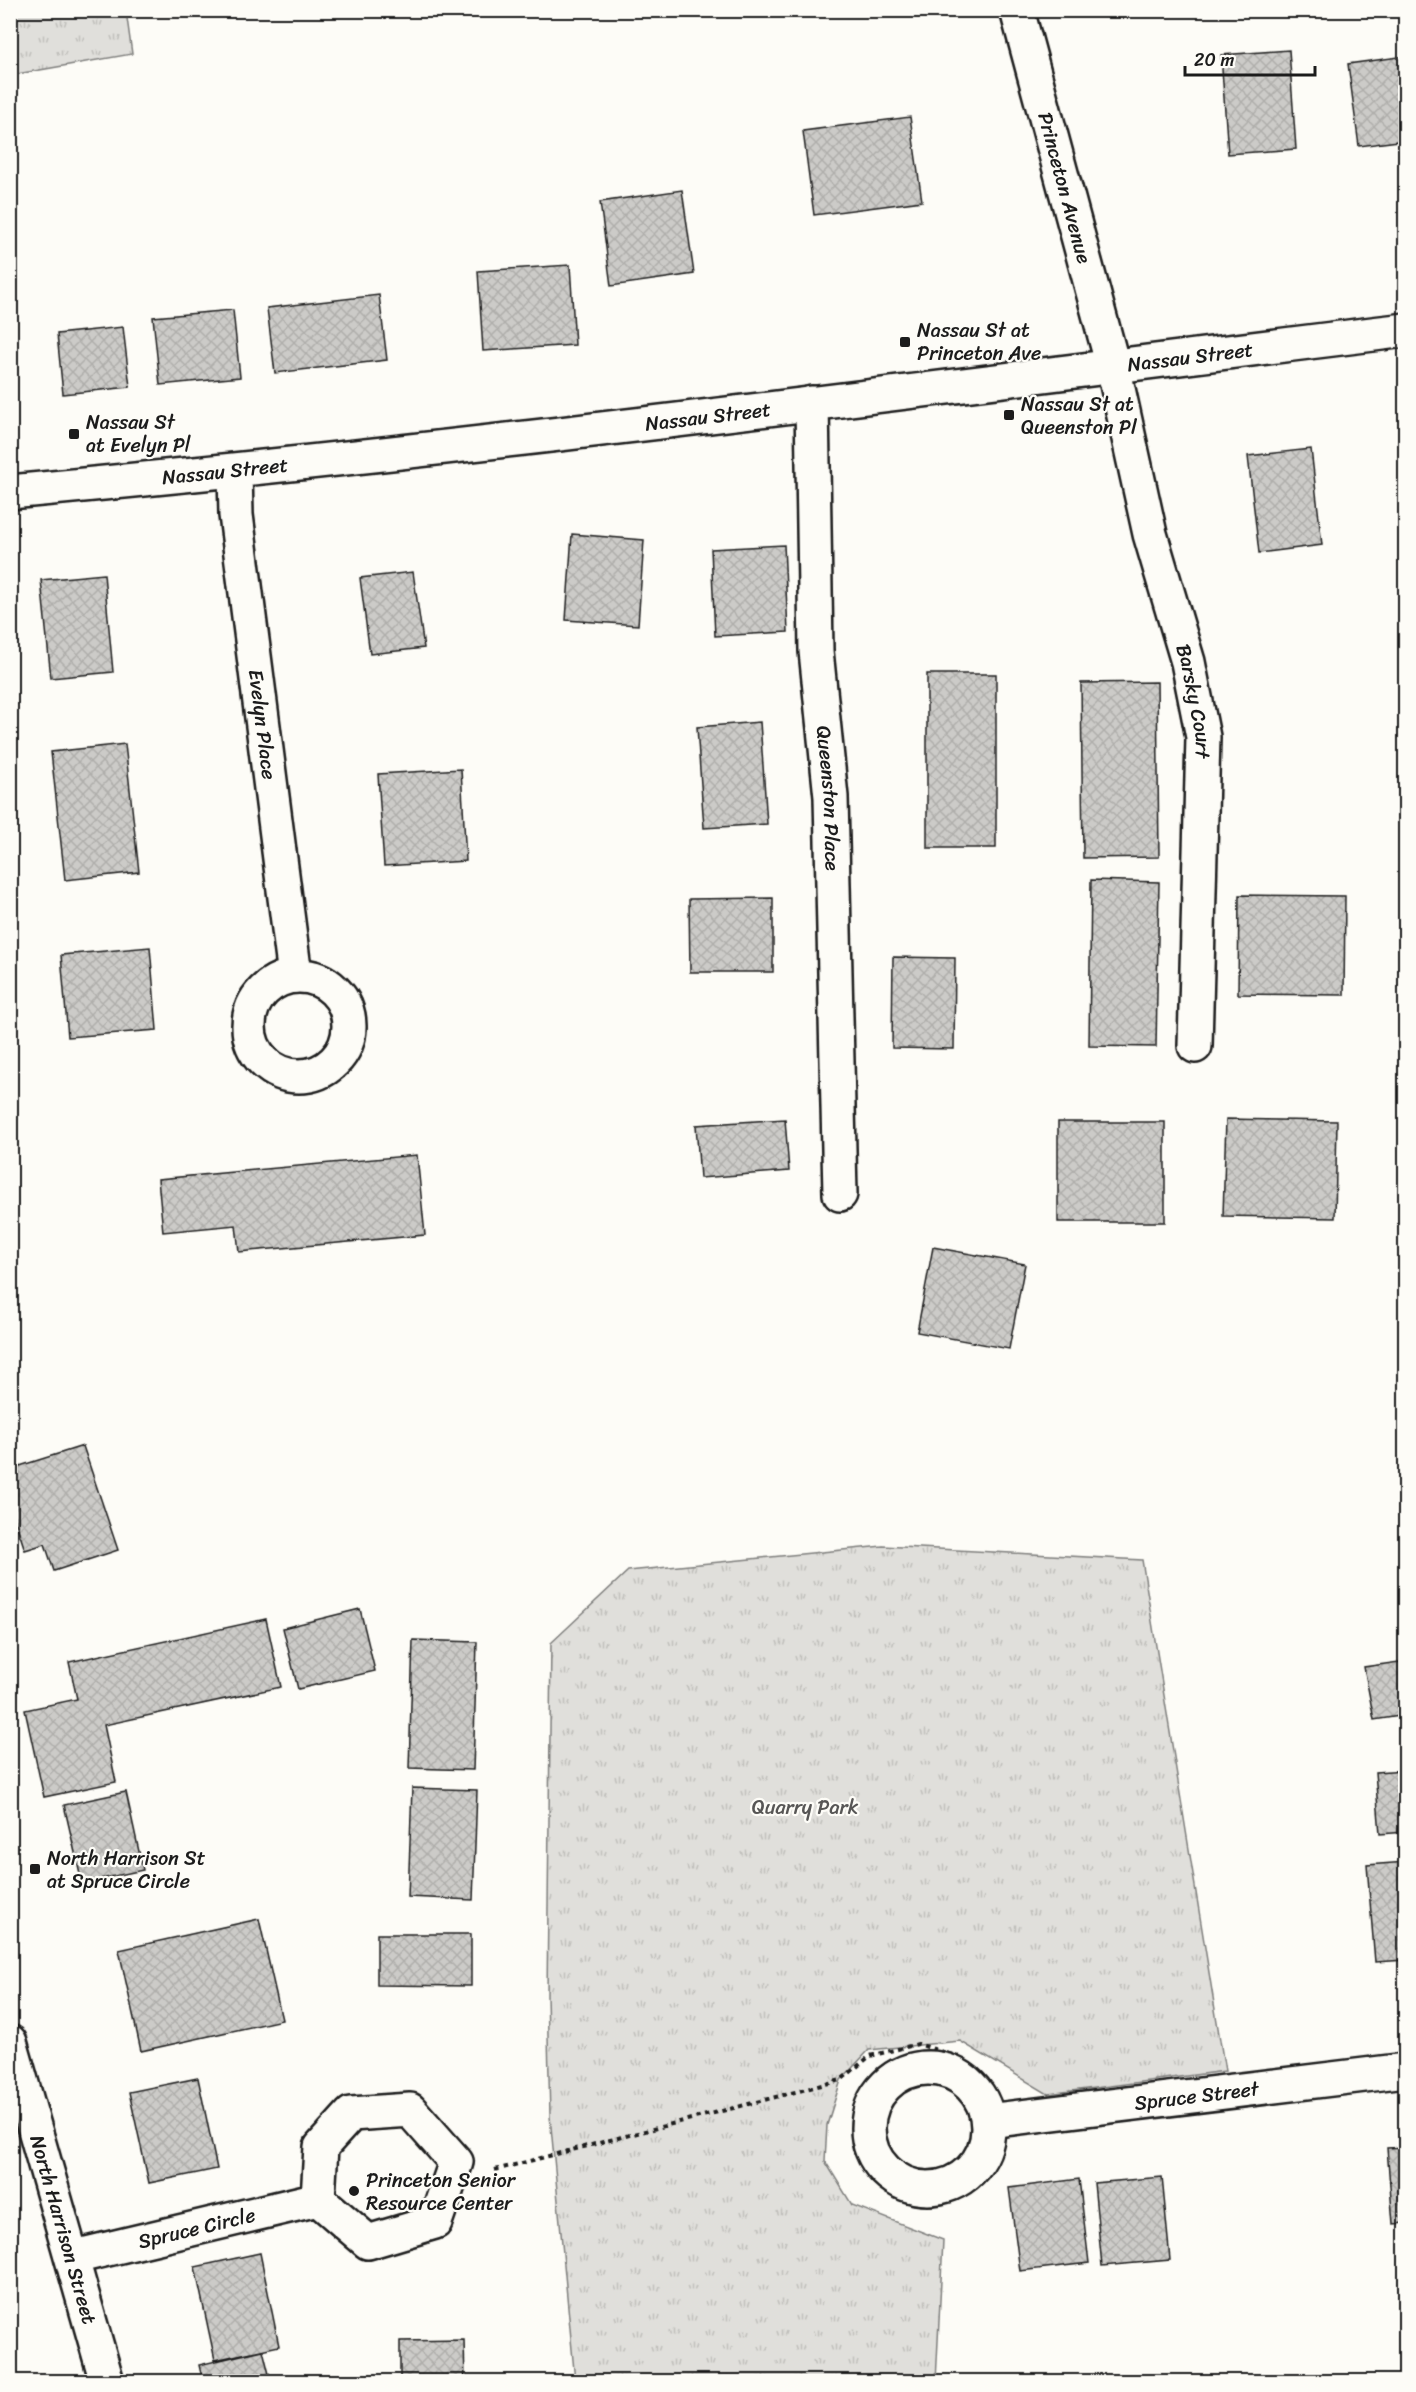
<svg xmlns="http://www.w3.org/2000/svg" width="1416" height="2392" viewBox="0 0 1416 2392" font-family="Sriracha,sans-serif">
<defs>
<pattern id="grass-tufts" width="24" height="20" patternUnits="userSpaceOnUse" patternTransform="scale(1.5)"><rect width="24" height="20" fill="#e0dfdb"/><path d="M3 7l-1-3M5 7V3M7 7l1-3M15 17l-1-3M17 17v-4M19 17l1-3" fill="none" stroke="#c0bfbb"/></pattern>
<pattern id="building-cross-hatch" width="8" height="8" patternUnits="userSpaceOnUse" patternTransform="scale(1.5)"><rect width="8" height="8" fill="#cccbc8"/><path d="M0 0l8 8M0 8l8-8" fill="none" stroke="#afaeab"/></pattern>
</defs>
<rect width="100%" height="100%" fill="#fdfcf7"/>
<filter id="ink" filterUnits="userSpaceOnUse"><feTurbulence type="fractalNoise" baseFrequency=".0167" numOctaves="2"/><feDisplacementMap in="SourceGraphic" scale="12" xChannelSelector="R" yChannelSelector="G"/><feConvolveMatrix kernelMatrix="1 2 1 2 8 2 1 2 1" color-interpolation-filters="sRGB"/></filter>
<g filter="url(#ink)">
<path fill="url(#grass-tufts)" stroke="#7e7e7c" stroke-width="1.5" d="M11 10 126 11 132 54 11 75Z
M883 1546 1142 1560 1225 2071 1048 2094 960 2041 869 2050 841 2080 827 2125 825 2161 852 2205 943 2240 936 2381H575L550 2116 547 1995 551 1643 628 1571Z"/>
<path fill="url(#building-cross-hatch)" stroke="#1c1c1c" stroke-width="1.5" d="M1289 50 1296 149 1228 154 1221 55Z
M1406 56V140L1359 146 1348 64Z
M910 117 922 201 814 215 803 131Z
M682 190 694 274 611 286 600 202Z
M570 265 575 345 483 351 478 271Z
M379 295 387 360 275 373 267 308Z
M233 310 240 377 160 385 153 317Z
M123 327 130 387 63 394 57 334Z
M1311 449 1322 545 1259 553 1248 456Z
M572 534 644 540 638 625 566 620Z
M784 545 788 632 715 636 711 549Z
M413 572 424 648 370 654 360 578Z
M104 574 113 672 51 678 41 580Z
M927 674H996V848H927Z
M1157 682 1159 857 1083 858 1081 683Z
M760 722 767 824 704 828 697 727Z
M125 744 139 872 65 880 51 752Z
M461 769 466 861 384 866 378 774Z
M1091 880 1159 882 1156 1047 1089 1046Z
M1239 895 1345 896 1344 995 1238 994Z
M773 898V972H690L689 899Z
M150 947 157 1030 68 1037 61 955Z
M893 957 955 958 954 1049 892 1048Z
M785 1119 789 1171 700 1178 696 1125Z
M1226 1119 1337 1121 1335 1218 1223 1216Z
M1058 1122H1165V1222H1058Z
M417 1155 425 1235 239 1252 236 1225 163 1232 158 1179Z
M933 1247 1025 1264 1009 1349 917 1332Z
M83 1446 118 1550 54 1571 45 1544 25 1550 10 1505V1469Z
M360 1609 375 1671 298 1689 283 1628Z
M266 1619 281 1687 104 1725 116 1782 44 1797 25 1710 77 1699 69 1662Z
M413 1640 477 1642 473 1770 409 1768Z
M1406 1661V1715L1374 1720 1364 1667Z
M1406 1770V1832L1380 1834 1375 1772Z
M412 1788 477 1790 473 1900 408 1897Z
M126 1792 143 1870 82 1883 64 1805Z
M1406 1862V1960L1375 1962 1367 1865Z
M259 1919 282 2020 141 2051 119 1950Z
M377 1934H471V1986L377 1985Z
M198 2078 217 2169 149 2183 129 2092Z
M1406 2147V2223L1393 2224 1387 2148Z
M1162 2177 1170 2260 1102 2266 1094 2183Z
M1079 2179 1089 2263 1020 2271 1009 2188Z
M260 2253 279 2346 215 2360 195 2267Z
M464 2340 465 2382H400V2341Z
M263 2350 271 2382H203L199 2365Z"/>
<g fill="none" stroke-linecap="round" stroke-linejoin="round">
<defs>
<g id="minor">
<path id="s1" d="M1017 10 1113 366 1150 534 1188 662 1203 737 1195 1046"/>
<path id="s2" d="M812 403 816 651 831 797 840 1194"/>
<path id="s3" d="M235 472 236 515 295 976"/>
<circle cx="299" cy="1026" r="50"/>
<path id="s4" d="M10 2042 107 2382"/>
<circle cx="928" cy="2128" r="60"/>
<path id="s5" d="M988 2121 1406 2070"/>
<path id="s6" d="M74 2257 318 2199 368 2242 435 2222 456 2162 410 2110 351 2114 321 2147 318 2199"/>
</g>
<g id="major">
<path id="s7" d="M10 492C477 449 941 387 1406 330"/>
</g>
</defs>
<use href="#minor" stroke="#1c1c1c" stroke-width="38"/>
<use href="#major" stroke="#1c1c1c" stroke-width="38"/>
<path stroke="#1c1c1c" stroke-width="4" stroke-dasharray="4.5 4.5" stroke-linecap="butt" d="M495 2170 841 2080 870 2056 918 2044 959 2057"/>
<use href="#minor" stroke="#fdfcf7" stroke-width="33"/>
<use href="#major" stroke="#fdfcf7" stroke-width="33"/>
</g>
</g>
<g fill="#1c1c1c" stroke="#fdfcf7" stroke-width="2">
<rect x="899" y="336" width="12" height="12" rx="3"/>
<rect x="1003" y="409" width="12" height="12" rx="3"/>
<rect x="68" y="428" width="12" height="12" rx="3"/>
<rect x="29" y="1863" width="12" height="12" rx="3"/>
<circle cx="354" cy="2191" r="6"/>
</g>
<g text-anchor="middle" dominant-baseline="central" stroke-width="4.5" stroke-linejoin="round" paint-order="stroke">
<g font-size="20" fill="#1c1c1c" stroke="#fdfcf7">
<text stroke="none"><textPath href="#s1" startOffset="184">Princeton Avenue</textPath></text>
<text stroke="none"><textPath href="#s7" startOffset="1188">Nassau Street</textPath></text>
<text stroke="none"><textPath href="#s7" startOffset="702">Nassau Street</textPath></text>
<text stroke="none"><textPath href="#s7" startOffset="216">Nassau Street</textPath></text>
<text stroke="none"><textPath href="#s1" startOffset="714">Barsky Court</textPath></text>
<text stroke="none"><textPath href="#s3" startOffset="254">Evelyn Place</textPath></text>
<text stroke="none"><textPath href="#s2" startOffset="396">Queenston Place</textPath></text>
<text stroke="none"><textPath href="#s5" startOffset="210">Spruce Street</textPath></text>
<text stroke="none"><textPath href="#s6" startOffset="126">Spruce Circle</textPath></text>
<text stroke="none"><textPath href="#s4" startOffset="195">North Harrison Street</textPath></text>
</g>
<g font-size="20" fill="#1c1c1c" stroke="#fdfcf7" text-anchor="start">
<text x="917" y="330">Nassau St at<tspan x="917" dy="23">Princeton Ave</tspan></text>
<text x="1021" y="404">Nassau St at<tspan x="1021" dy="23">Queenston Pl</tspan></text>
<text x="86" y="422">Nassau St<tspan x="86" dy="23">at Evelyn Pl</tspan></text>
<text x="47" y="1858">North Harrison St<tspan x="47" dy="23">at Spruce Circle</tspan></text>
<text x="366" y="2180">Princeton Senior<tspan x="366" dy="23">Resource Center</tspan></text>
</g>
<g font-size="20" fill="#575655" stroke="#fdfcf7">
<text x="805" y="1807">Quarry Park</text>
</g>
</g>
<rect width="1416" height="2392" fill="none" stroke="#fdfcf7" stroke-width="36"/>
<rect x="18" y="18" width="1380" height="2356" fill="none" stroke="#1c1c1c" stroke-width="2" filter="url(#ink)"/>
<path d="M1185 66v9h130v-9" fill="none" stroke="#1c1c1c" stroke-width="3"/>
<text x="1194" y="66" font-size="18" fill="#1c1c1c" stroke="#fdfcf7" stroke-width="4.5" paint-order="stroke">20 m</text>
</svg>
